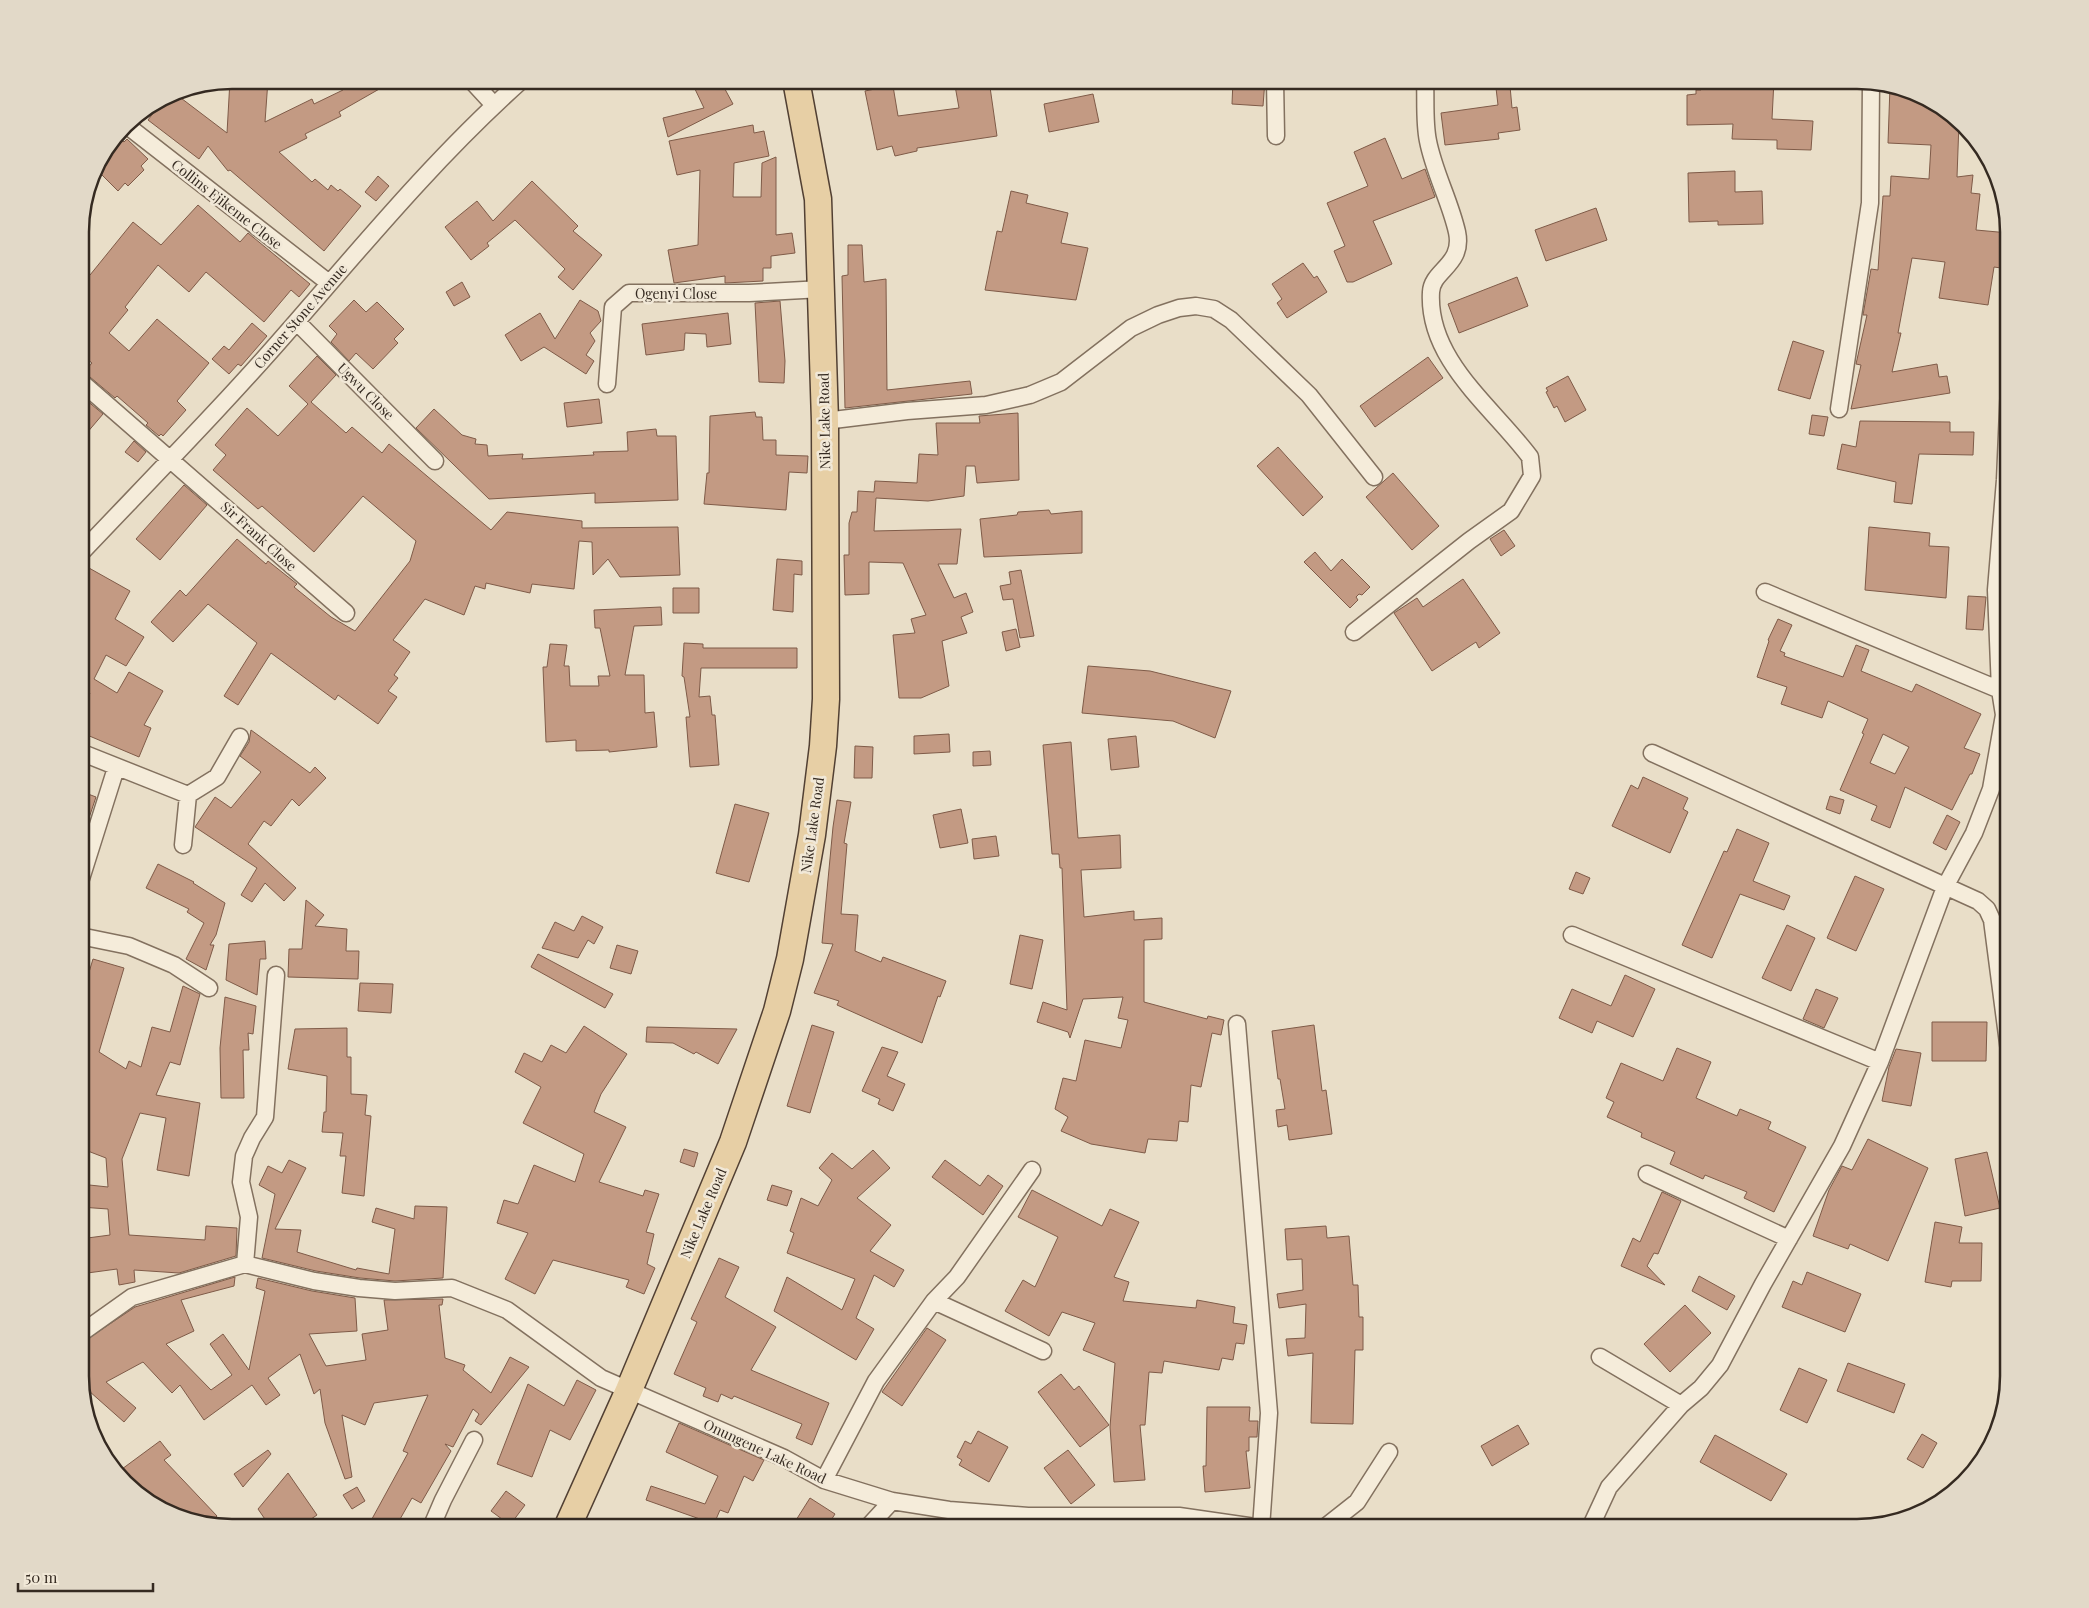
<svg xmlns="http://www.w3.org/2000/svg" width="2089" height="1608" viewBox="0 0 2089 1608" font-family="'Playfair Display',serif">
<rect width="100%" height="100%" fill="#e9dec8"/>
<path fill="#c39a83" stroke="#7f5b48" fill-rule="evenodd" d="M230 80H268L265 122 312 99 314 104 343 90 339 80H395L339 112 341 116 305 134 307 138 279 152 312 182 315 179 328 190 331 185 338 191 340 189 361 206 324 251 230 170 228 171 208 146 199 159 148 120 166 96 173 92 227 133Z
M708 80H720L733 104 668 137 663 118 704 108 694 87Z
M873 80H892L898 116 959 108 954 80H989L997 136 917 148V151L895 156 892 146 877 150 865 91 875 89Z
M1233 80H1265L1263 106 1232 104Z
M1728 80H1774L1772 119 1813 121 1811 150 1777 149V140L1732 139 1733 124 1687 125V95L1696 94V90H1701V83L1728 82Z
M1510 86 1512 108 1517 107 1520 130 1498 133 1499 139 1445 145 1441 113 1498 105 1496 88Z
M1890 86 1906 88 1950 112 1959 122 1957 177 1973 175 1971 193 1980 194 1976 230 2009 233 2008 269 1994 267 1988 305 1939 298 1945 262 1912 258 1898 333H1901L1892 372 1937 364 1939 377 1947 376 1950 393 1851 409 1861 365 1856 364 1867 315H1863L1871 269 1878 270 1883 196H1890L1891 176 1929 179 1931 145 1888 143Z
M1093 94 1099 122 1049 132 1044 104Z
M753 125 754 133 764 131 769 156 734 163 733 197H761L762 163 776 157V235L792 233 795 253 771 256V268H763V281L725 283V276L674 283 668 250 698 245 700 170 677 175 669 141Z
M117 136 124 142 127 139 148 159 141 166 144 170 128 186 125 183 118 191 97 170 100 167 98 164Z
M1385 138 1402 179 1425 169 1435 197 1373 221 1392 264 1353 282H1347L1334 251 1345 246 1327 203 1368 186 1354 152Z
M1735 171V192L1762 191 1763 224 1718 225V221L1689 222 1688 173Z
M378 176 389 186 376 201 365 192Z
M532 181 578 226 573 231 602 255 573 290 558 277 565 269 515 220 487 243 489 246 471 260 445 227 477 201 493 221Z
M1011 191 1028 195 1026 203 1068 213 1061 243 1088 248 1076 300 985 290 997 231 1002 232Z
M198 205 240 242 248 233 310 284 299 297 291 290 264 322 206 272 189 292 158 265 125 307 128 310 109 333 129 351 157 319 209 363 177 401 186 410 163 436 161 434 159 436 146 425 148 423 117 396 115 398 84 372 92 363 80 353V268L90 275 133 222 161 245Z
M1596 208 1607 240 1546 261 1535 230Z
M848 245H862L864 282 886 279 887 390 970 381 972 394 845 408 842 276 848 275Z
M1303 263 1314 278 1317 276 1327 292 1287 318 1277 303 1282 299 1272 284Z
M1517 277 1528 306 1459 333 1448 304Z
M462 282 470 297 454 306 446 292Z
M354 300 366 312 377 302 404 329 394 339 398 343 373 369 356 353 349 361 331 342 337 334 329 326Z
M580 300 598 311 601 321 590 333 595 341 586 355 594 361 586 374 544 347 521 361 505 335 540 313 555 339Z
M780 301 785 361 784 383 759 382 755 303Z
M728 313 731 344 707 347 706 334 685 333 684 350 646 355 642 324Z
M252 323 267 336 241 366 238 364 229 374 212 359 224 346 229 350Z
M1793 341 1824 351 1810 399 1778 390Z
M317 356 336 375 311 402 346 433 352 427 382 453 389 444 491 530 507 512 582 521V528L678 527 680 575 620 577 608 559 593 575 592 542 579 541 574 589 532 584 530 593 486 583 485 589 475 586 464 615 425 599 393 640 410 652 394 675 398 678 388 691 397 697 378 724 338 695 335 700 271 653 238 705 224 696 257 643 208 604 173 642 151 622 180 590 186 596 237 539 266 564 268 561 297 584 294 587 331 617 355 631 410 561 416 541 363 496 314 552 262 506 258 509 213 470 226 455 215 445 247 408 278 436 308 404 289 386Z
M1428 357 1443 378 1375 427 1360 406Z
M1568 376 1586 410 1565 422 1557 406 1554 408 1546 392 1548 391 1546 388Z
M80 395 103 414 80 441Z
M599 399 602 423 567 427 564 403Z
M434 409 462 435 476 439 475 444 487 445 488 456 523 454 522 459 594 455 593 452 628 451 627 432 656 429 657 436H676L678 500 595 503V493L489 499 416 428Z
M755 412 756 417H762L763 440H776V455L808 456 807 473 789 472 786 510 704 504 707 473H709L710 416Z
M1018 413 1019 480 977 483 975 466H966L964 496 928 501 876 498 874 531 961 529 957 564H938L954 598 966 593 973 612 961 617 967 633 942 641 949 686 921 698H899L893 635 915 633 911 619 926 615 903 563 869 562V594L845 595 844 555H849V523L852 512H857L858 491 874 492 875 481 917 483 919 454 938 455 936 423H980L979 416Z
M1812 415 1828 417 1824 436 1809 434Z
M1860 421 1950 422V432H1974L1973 455 1919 454 1912 504 1894 502 1896 482 1837 469 1842 444 1856 447Z
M134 441 146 452 138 462 125 452Z
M1278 447 1323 497 1303 516 1257 466Z
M1393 473 1439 526 1412 550 1366 497Z
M184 485 207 505 160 560 136 539Z
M1049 510 1051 514 1082 511V553L984 557 980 519 1017 515 1018 512Z
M1869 527 1930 533 1929 546 1949 547 1946 598 1865 590Z
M1504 530 1515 546 1501 556 1490 539Z
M1315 552 1331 571 1342 559 1370 587 1362 595 1359 594 1356 597 1358 600 1350 608 1304 562Z
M777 559 802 561V575L794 574 793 612 773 610Z
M89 568 130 591 115 619 144 637 126 666 106 655 94 679 117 693 129 672 163 691 144 725 151 728 139 757 80 732V717L90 693 88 692 80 706V657L88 642 80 638V582Z
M1021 570 1034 636 1020 638 1013 599 1003 600 1000 586 1011 584 1009 572Z
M1463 579 1500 633 1479 648 1476 642 1432 671 1394 613 1417 598 1423 607Z
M673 588H699V613H673Z
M1968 596 1986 597 1983 630 1966 629Z
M661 607 662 625 634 626 625 675H644L645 713 654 712 657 747 609 752V750L576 751V740L546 742 543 667H547L550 644 567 645 564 666H569L570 686H599L598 676H610L600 628H595L594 610Z
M1778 619 1792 625 1780 651 1785 653 1784 656 1843 677 1856 645 1869 650 1861 671 1912 692 1916 684 1981 714 1964 748 1980 754 1972 774H1970L1952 810 1905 787 1890 828 1871 820 1877 806 1840 790 1864 734 1862 733 1868 719 1828 701 1822 718 1781 704 1787 687 1757 677 1769 641 1768 640ZM1883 734 1909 747 1895 774 1870 763Z
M1016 629 1020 647 1006 651 1002 632Z
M684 643 703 644V648H797V668H701L699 697 710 696 712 715H715L719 765 690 767 686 717H690L684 677 682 676Z
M1088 666 1150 671 1231 691 1215 738 1173 721 1082 713Z
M251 730 310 773 315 767 326 778 299 806 292 799 271 826 264 821 248 844 296 888 284 901 265 883 252 902 241 895 257 868 195 827 215 797 231 808 261 772 240 756 249 742Z
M949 734 950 752 914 754V736Z
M1136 736 1139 767 1111 770 1108 739Z
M1071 742 1078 838 1120 835 1121 868 1081 870 1084 917 1134 911V920L1162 918V939L1144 940V1002L1207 1019 1208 1016 1224 1020 1221 1035 1212 1033 1201 1087 1191 1085 1188 1122 1179 1121 1177 1141 1148 1139 1145 1153 1091 1144 1061 1131 1068 1117 1055 1109 1063 1078 1076 1081 1085 1040 1121 1048 1128 1020 1118 1018 1123 997 1083 999 1070 1038 1068 1032 1037 1022 1043 1002 1067 1010 1062 868H1060L1059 854H1052L1043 745Z
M855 746 873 747 872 778H854Z
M990 751 991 765 973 766V752Z
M1643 777 1688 798 1683 809 1688 812 1670 853 1612 826 1631 785 1638 789Z
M80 791 96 797 83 836 80 835Z
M1830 796 1844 800 1840 814 1826 809Z
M837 800 851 802 844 843 847 844 841 914 858 915 855 951 881 962 883 957 946 981 940 997 938 996 922 1043 837 1005 839 1001 814 993 833 944 822 943 833 827Z
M735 804 769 813 749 882 716 873Z
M961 809 968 843 940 848 933 815Z
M1947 815 1960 822 1946 850 1933 843Z
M1737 829 1769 843 1753 881 1790 896 1784 910 1740 894 1712 958 1682 945 1724 851 1727 852Z
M996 836 999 856 974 859 972 839Z
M158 864 194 882 193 883 225 903 216 935 210 945H214L206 970 186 959 204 923 187 912 189 909 146 888Z
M1576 872 1590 878 1583 894 1569 889Z
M1855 876 1884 889 1856 951 1827 938Z
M306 900 324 915 315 926 347 929 346 951H359L358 979 288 977 289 949H302Z
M582 916 603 927 594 944 588 940 578 958 542 948 555 922 574 931Z
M1787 925 1815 938 1791 991 1762 978Z
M1020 935 1043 940 1032 989 1010 984Z
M265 941 266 959H260L257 995 226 980 229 944Z
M617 945 638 951 631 974 610 968Z
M538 954 613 994 605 1008 531 967Z
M93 959 124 968 99 1052 126 1069 129 1061 141 1067 152 1027 170 1032 183 986 200 994 180 1065 170 1062 156 1095 200 1103 189 1176 157 1170 166 1118 140 1113 122 1159 129 1235 205 1240 206 1226 237 1228 236 1256 179 1273 134 1270 135 1282 119 1285 117 1269 80 1274V1239L110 1235 108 1209 80 1207V1184L108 1187 106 1158 80 1148V1002Z
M1625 975 1655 989 1633 1037 1597 1021 1592 1033 1559 1018 1572 989 1611 1006Z
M360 983 393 984 391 1013 358 1011Z
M1816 989 1838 998 1824 1028 1803 1019Z
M225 997 256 1006 253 1034 248 1033 249 1050H243L244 1098H221L220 1048Z
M1932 1022H1987L1986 1061H1932Z
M812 1025 834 1032 810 1113 787 1106Z
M1314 1025 1322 1091 1326 1090 1332 1134 1289 1140 1287 1125 1278 1127 1276 1110 1285 1109 1280 1079H1278L1272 1031Z
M584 1026 627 1054 601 1094 594 1112 626 1127 599 1182 643 1196 645 1190 659 1194 646 1232 654 1234 647 1264 655 1268 644 1294 626 1287 629 1280 553 1260 535 1294 505 1279 528 1233 497 1223 504 1200 518 1204 534 1165 575 1182 584 1154 523 1123 541 1087 515 1072 524 1053 542 1062 551 1045 566 1053Z
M647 1027 737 1029 718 1064 696 1052 694 1054 673 1043 646 1042Z
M347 1028V1057H351V1094L367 1095 365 1115 371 1116 364 1196 342 1193 346 1156H340L343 1133 322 1132 324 1112H326L327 1076 288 1069 295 1029Z
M882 1047 898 1052 887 1076 905 1084 893 1111 878 1104 880 1099 862 1091Z
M1677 1048 1711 1062 1696 1098 1737 1116 1740 1109 1771 1122 1768 1129 1806 1147 1774 1212 1744 1198 1747 1192 1705 1175 1703 1179 1670 1164 1675 1152 1641 1137 1642 1133 1607 1117 1614 1102 1606 1098 1621 1063 1663 1081Z
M1896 1049 1921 1053 1911 1106 1882 1101 1889 1067Z
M1868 1139 1928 1168 1888 1261 1850 1244 1848 1249 1813 1236 1829 1190 1842 1166 1852 1170Z
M684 1149 698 1153 694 1167 680 1162Z
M873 1150 890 1168 857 1198 891 1225 870 1251 904 1270 894 1287 874 1275 856 1318 874 1329 856 1360 774 1311 787 1277 842 1310 855 1279 787 1253 794 1233 790 1231 801 1198 818 1206 832 1180 819 1168 832 1153 852 1169Z
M1987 1152 2000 1208 1965 1216 1955 1159Z
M289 1160 306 1168 275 1229 301 1230 297 1252 356 1270 357 1268 389 1274 395 1229 372 1222 376 1208 414 1219 415 1206 447 1207 443 1278 395 1281 360 1278 316 1271 262 1258 275 1194 259 1185 268 1166 282 1173Z
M945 1160 980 1186 988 1175 1003 1186 983 1215 932 1177Z
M772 1185 792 1191 787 1206 767 1200Z
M1032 1190 1102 1226 1110 1209 1139 1222 1114 1277 1129 1282 1123 1301 1196 1308 1197 1300 1235 1307 1233 1323 1247 1325 1244 1344 1236 1343 1233 1360 1222 1358 1219 1370 1164 1361 1162 1373 1149 1372 1145 1425H1140L1145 1480 1114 1482 1110 1427 1115 1363 1083 1350 1095 1323 1062 1312 1049 1336 1005 1311 1023 1280 1035 1287 1058 1237 1018 1217Z
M1662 1192 1681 1201 1658 1254 1654 1253 1647 1266 1665 1285 1621 1266 1633 1238 1640 1242Z
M1935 1222 1962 1227 1959 1243H1982L1981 1281H1952L1951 1287 1925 1282Z
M1326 1226 1327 1238 1349 1236 1353 1285H1358L1359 1317H1363V1350H1355L1353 1424 1311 1423 1313 1353 1288 1356 1286 1339 1305 1338 1306 1304 1279 1308 1277 1294 1303 1290 1302 1259 1287 1260 1285 1229Z
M719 1258 739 1267 725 1297 776 1327 751 1370 829 1403 812 1445 796 1438 802 1424 734 1396 732 1399 721 1394 718 1402 703 1396 706 1388 674 1374 697 1322 691 1319Z
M1807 1272 1861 1294 1845 1332 1782 1307 1793 1281 1802 1285Z
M1699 1276 1735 1296 1727 1310 1692 1291Z
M235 1277 234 1286 181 1300 194 1331 166 1344 211 1390 232 1375 210 1344 223 1334 249 1370 265 1291 256 1288 258 1278 312 1291 355 1298 357 1331 309 1334 326 1366 366 1360 362 1334 388 1330 384 1300 443 1299 442 1305H439L445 1358 465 1365 463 1370 491 1393 510 1357 529 1367 481 1425 475 1421 479 1414 473 1409 453 1447 445 1444 451 1451 421 1503 412 1498 395 1528H367L408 1453 403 1451 428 1395 374 1403 365 1425 342 1415 352 1477 345 1479 325 1423 320 1389 314 1394 300 1354 268 1378 280 1395 266 1405 252 1385 204 1420 180 1385 172 1393 143 1362 106 1382 136 1408 124 1422 80 1383V1344L135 1307Z
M1685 1305 1711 1333 1670 1372 1644 1344Z
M927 1328 946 1340 902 1406 882 1392Z
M1848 1363 1905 1384 1894 1413 1837 1391Z
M1799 1368 1827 1380 1807 1423 1780 1410Z
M1061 1374 1074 1390 1079 1386 1109 1425 1080 1447 1038 1392Z
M577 1380 596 1390 570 1440 550 1430 532 1477 497 1464 528 1384 564 1406Z
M1207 1407H1250L1249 1421H1258L1257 1437H1249V1451H1246L1250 1488 1205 1492 1203 1466H1206Z
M679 1423 764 1460 753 1481 744 1476 728 1513 720 1510 714 1524 646 1500 651 1486 705 1504 718 1476 666 1452Z
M1518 1425 1529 1444 1492 1466 1481 1446Z
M978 1431 1008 1447 989 1482 959 1465 962 1460 957 1457 965 1441 971 1444Z
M1922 1434 1937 1443 1923 1468 1907 1459Z
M1715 1435 1787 1474 1771 1501 1700 1462Z
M160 1441 171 1455 164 1460 217 1516 209 1524 183 1520 144 1499 122 1469Z
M268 1450 271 1454 243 1487 234 1474Z
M1068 1450 1095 1485 1071 1504 1044 1468Z
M288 1473 317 1515 298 1528H271L258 1509Z
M357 1487 365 1501 352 1509 343 1495Z
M506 1491 525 1505 510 1525 491 1511Z
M810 1498 835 1514 826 1528H791Z"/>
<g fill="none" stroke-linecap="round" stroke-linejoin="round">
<defs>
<path id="street" d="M471 80 494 105
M1275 80 1276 136
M125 124 329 283
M297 322 435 461
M80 381 346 613
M607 384 613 307 629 293H749L822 289
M1839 409 1870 203 1871 82
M825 421 907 411 986 405 1030 395 1061 382 1131 328 1158 315 1179 308 1196 306 1214 309 1231 320 1309 395 1374 477
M80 554C153 477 228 401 297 321 369 238 440 153 522 80
M1765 592 2000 690
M1354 632 1469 541 1511 511 1532 476 1530 457C1493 407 1427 360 1431 292 1432 270 1464 265 1457 232 1450 201 1434 172 1428 141 1424 122 1426 100 1425 80
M80 752 188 795 217 777 240 737
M1652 753 1978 901 1987 909 1992 920 2009 1051
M183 845 188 795
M80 882 116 768
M1572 935 1880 1062
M80 936 129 946 174 965 209 988
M1237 1024 1269 1413 1261 1528
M1647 1174 1789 1239
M245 1264 249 1217 241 1182 244 1156 252 1138 265 1117 276 975
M934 1301 1043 1351
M80 1334 132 1297 245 1264 314 1281 359 1288 395 1291 452 1288 507 1310 601 1378 784 1458 824 1480 892 1501 949 1510 1028 1516H1179L1262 1528
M1600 1357 1681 1405
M824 1480 876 1381 934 1301 957 1277 1032 1170
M431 1528 443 1500 474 1440
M867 1528 892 1501
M1324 1528 1357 1502 1389 1452
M1590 1528 1609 1487 1681 1405 1701 1388 1720 1365 1763 1284 1842 1146 1880 1062 1945 887 1974 833 1991 789 2004 715 2000 690 1996 590 2005 480 2009 387"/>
<path id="primary" d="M567 1528 629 1390 733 1142 777 1011 790 959 812 835 823 746 826 699 825 421 818 199 796 80"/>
</defs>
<use href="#street" stroke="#83715f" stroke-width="19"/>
<use href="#primary" stroke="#524033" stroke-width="29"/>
<use href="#street" stroke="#f5ecda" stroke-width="16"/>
<use href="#primary" stroke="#e7cfa5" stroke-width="26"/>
</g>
<g text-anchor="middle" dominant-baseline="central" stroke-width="5" stroke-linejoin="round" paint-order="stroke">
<g font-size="14" fill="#352a21" stroke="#f1e8d7">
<text transform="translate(227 204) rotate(38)">Collins Ejikeme Close</text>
<text x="676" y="293">Ogenyi Close</text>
<text transform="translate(300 316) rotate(-49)">Corner Stone Avenue</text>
<text transform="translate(366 391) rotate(45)">Ugwu Close</text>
<text transform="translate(824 421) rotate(-91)">Nike Lake Road</text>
<text transform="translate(259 536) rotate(42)">Sir Frank Close</text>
<text transform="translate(812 825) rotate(-82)">Nike Lake Road</text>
<text transform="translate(703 1213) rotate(-67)">Nike Lake Road</text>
<text transform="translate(765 1451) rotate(25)">Onungene Lake Road</text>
</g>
</g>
<path d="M0 0H2089V1608H0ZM232 89H1857A143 143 0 0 1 2000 232V1376A143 143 0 0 1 1857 1519H232A143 143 0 0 1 89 1376V232A143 143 0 0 1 232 89Z" fill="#e2d9c8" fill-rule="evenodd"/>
<path fill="none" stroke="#352a21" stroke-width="2.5" d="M232 89H1857A143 143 0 0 1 2000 232V1376A143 143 0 0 1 1857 1519H232A143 143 0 0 1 89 1376V232A143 143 0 0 1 232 89Z"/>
<path d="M18 1583v8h135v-8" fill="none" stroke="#352a21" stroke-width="2.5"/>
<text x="25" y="1583" font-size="15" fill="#352a21" stroke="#f1e8d7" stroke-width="4" paint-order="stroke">50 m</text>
</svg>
